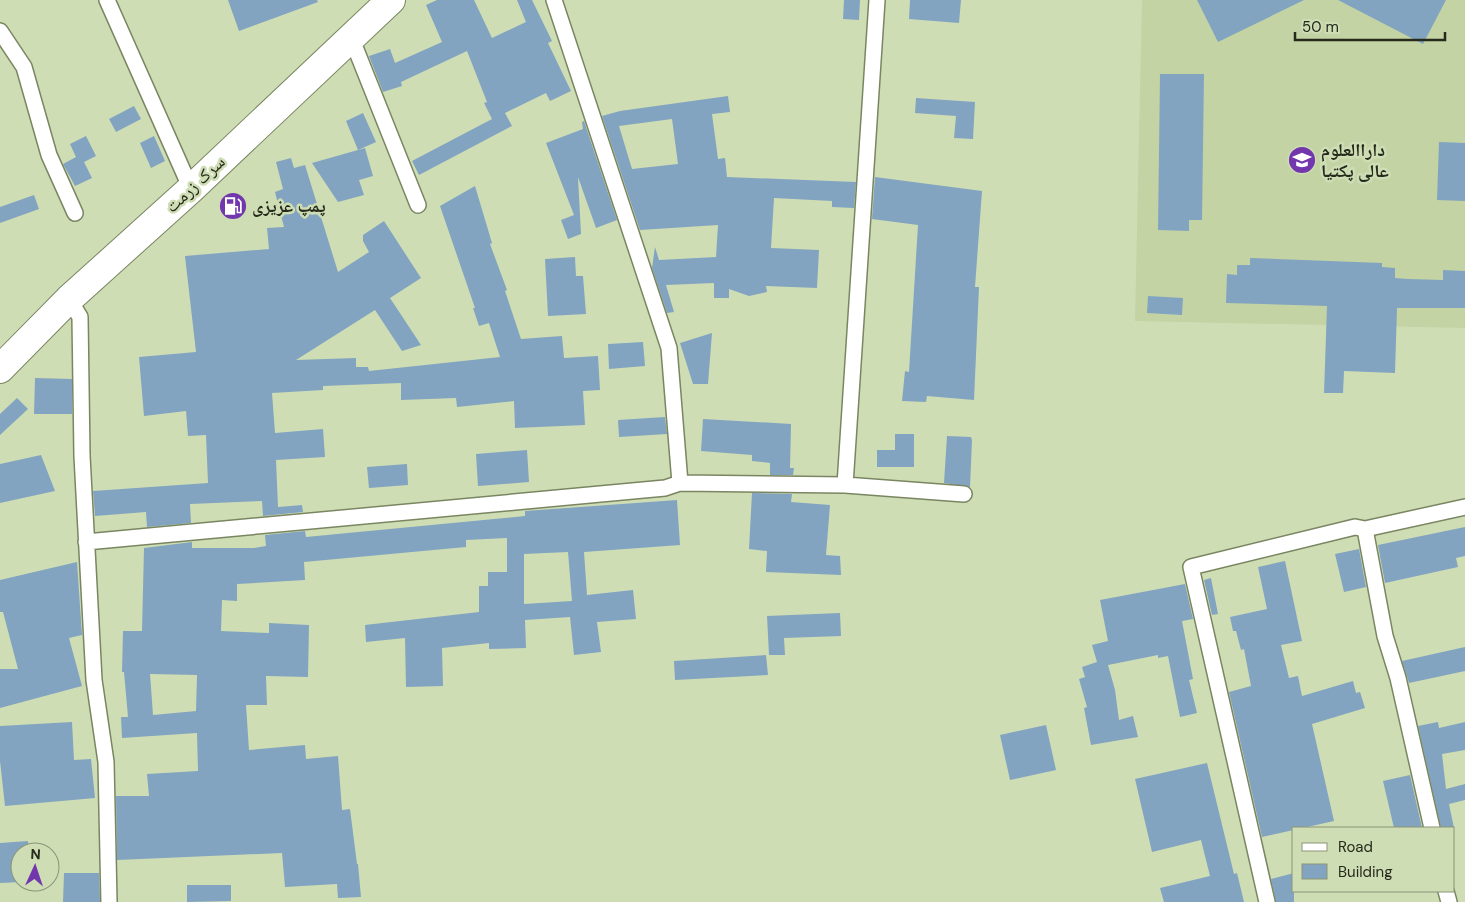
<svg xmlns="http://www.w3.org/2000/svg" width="1465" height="902" viewBox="0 0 1465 902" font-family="'DM Sans','Noto Naskh Arabic',sans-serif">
<rect width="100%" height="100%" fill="#cfddb5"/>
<path fill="#c3d3a4" d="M1142 0H1465V328L1135 321Z"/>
<path fill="#82a4c0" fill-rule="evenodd" d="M228 0H317L318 2 239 31Z
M437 0H474L492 38 526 22 517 0H532L552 41 548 43 571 91 550 101 546 93 505 113 512 126 419 175 412 161 492 119 484 103 487 102 467 51 401 82 402 86 383 92 369 56 390 49 395 63 442 42 426 5Z
M844 0H860L859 20 843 19Z
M910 0H961L959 23 909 19Z
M1197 0H1304L1218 42Z
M1338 0H1446L1423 44Z
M1160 74H1204L1202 220H1189V231L1158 230Z
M728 96 730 112 712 114 718 159 725 158 727 177 856 182 854 208 832 207V201L774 198 771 248 819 250 817 288 766 286 767 292 749 296 729 289V298H714V283L666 285 674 312 667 313 652 268 655 247 659 260 716 257 718 225 640 230 602 116 620 111ZM672 119 678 164 632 169 619 126Z
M916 98 975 102 973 139 954 138 956 116 915 113Z
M134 106 141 119 116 132 109 119Z
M363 113 376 142 358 150 346 121Z
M584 121 617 220 596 228 578 177 581 234 568 239 561 220 574 215 546 143 583 129 582 122Z
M86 136 96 156 84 162 92 178 75 186 63 164 76 157 70 144Z
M154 136 165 161 151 168 140 143Z
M1439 142 1465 143V201L1437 200Z
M365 148 373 176 359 180 364 195 338 202 312 163Z
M291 158 294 168 305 165 338 272 369 252 363 241V235L384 221 421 278 390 298 421 345 402 351 375 310 296 360 356 358V367H368L369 371 500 357 489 323 479 326 473 308H475L440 206 475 186 492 243 490 244 507 290 505 291 521 339 562 336 564 358 598 356 600 390 583 391 585 425 515 428 514 401 457 407 456 398 401 400V383L323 386V390L272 393 275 433 323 429 325 457 276 460 278 507 302 505 303 512 263 516 262 501 190 504 191 523 147 527 146 512 95 516 93 491 208 483 206 435 188 436 186 411 144 416 139 357 196 352 185 256 269 249 267 228 284 227 275 192 283 189 276 162Z
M875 177 982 191 975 287H979L974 400 927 396 926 402 902 401 905 371 909 372 918 225 872 219Z
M34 195 39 209 0 223V207Z
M575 257 576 276H583L586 314 548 316 545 259Z
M1250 258 1382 263V267L1395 268V278L1408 279 1443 280V270L1465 271V308H1397L1395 373 1344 371 1343 393H1324L1327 306 1226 303 1227 274 1237 275V265H1250Z
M1148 296 1183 298 1182 315 1147 313Z
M712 333 708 384H693L680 343Z
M643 342 645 366 609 369 608 344Z
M35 378 72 379V414H34Z
M17 398 28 409 0 435V414Z
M665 417 667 434 619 437 618 420Z
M703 419 791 424 790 468H794L793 475H770V463L752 461V455L701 451Z
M895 434H914V467H877V450H895Z
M947 436 971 437 972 440 970 487 944 483Z
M527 450 529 482 478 486 476 454Z
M41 455 55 491 0 503V464Z
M407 464 408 485 369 488 367 467Z
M752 493 792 494 791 502 830 505 826 555 840 556 841 575 766 572 767 551 749 549Z
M677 500 680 545 584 552 587 595 633 590 636 619 597 622 601 652 574 655 570 617 525 620 526 648 489 649V643L442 648 443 686 406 687 405 638 366 642 365 625 479 612V586H488V572H507V538L466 540V547L304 562 305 580 237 584V601L222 600 221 631 269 633V623L309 625 308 677 266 676 267 705H246L249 750 305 745 306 759 338 756 342 810 350 809 357 864H358L361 897 338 898 337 884 285 887 282 853 117 860 116 796H149L147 774 198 771 197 733 122 738 121 717H128L124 672H122L123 631H142L144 548 192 542V548H254L266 546 265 535 305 531 306 537 525 516V511ZM568 552 572 601 524 604V554ZM150 674 197 675 196 711 153 715Z
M1465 527V556L1456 558 1458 567 1385 583 1378 545Z
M1359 549 1366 587 1344 592 1335 554Z
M1285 561 1302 641 1281 645 1289 678 1298 676 1302 696 1353 681 1356 693 1360 692 1365 708 1312 724 1334 821 1262 837 1229 692 1251 686 1244 649 1241 650 1236 631H1233L1230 617 1267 609 1258 567Z
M77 562 82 635 69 638 82 686 0 708V669H18L3 612H0V580Z
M1211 578 1218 614 1212 615 1204 580Z
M1185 584 1193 619 1182 621 1193 679 1189 680 1197 713 1180 717 1168 656 1158 658V655L1108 665 1115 690 1119 720 1133 716 1138 737 1091 745 1084 708 1087 707 1079 679 1085 677 1082 667 1097 662 1092 645 1108 641 1100 600Z
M840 613 841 636 784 638 785 655H769L767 616Z
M1465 647V671L1409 683 1402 661Z
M766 655 768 675 675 680 674 661Z
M72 722 74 760 91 759 95 798 5 806 0 761V726Z
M1438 722 1439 728 1465 722V750L1442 754 1446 789 1465 784V800L1449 804 1454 828H1441L1418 726Z
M1046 725 1056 770 1010 780 1000 735Z
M1207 763 1234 874 1237 873 1244 902H1164L1160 888 1210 876 1201 840 1152 852 1135 779Z
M1410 775 1422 828H1394L1383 781Z
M28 841 29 852H20L21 882 0 883V843Z
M64 873H99L100 902H63Z
M1294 873V902H1276L1271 879Z
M187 885H231V901L187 902Z"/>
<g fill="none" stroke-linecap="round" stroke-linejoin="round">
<defs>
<path id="street" d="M107 0 191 189
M554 0 669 348 680 483
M0 31 24 67 49 155 75 213
M351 37 418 205
M69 299 80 317 82 456 94 680 106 762 109 902
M845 485 877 0
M1365 529 1465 507
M86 542 665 488 680 483 845 485 964 494
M1446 891 1449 902
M1267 902 1191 567 1355 527 1365 529 1385 636 1398 678 1432 828"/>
<path id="highway" d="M0 369 69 299 191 189 391 0"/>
</defs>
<use href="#street" stroke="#798661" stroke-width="18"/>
<use href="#highway" stroke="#798661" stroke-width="30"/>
<use href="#street" stroke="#fff" stroke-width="15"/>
<use href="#highway" stroke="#fff" stroke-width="28"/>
</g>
<defs>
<symbol id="school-disc" viewBox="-11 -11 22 22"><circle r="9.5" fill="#7237ad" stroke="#cfddb5"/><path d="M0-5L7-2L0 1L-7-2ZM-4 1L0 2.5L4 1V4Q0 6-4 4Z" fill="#fff"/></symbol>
<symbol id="fuel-disc" viewBox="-11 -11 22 22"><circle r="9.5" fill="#7237ad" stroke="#cfddb5"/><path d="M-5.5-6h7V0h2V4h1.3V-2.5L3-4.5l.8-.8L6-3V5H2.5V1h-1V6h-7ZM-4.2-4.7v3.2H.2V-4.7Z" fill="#fff"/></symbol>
</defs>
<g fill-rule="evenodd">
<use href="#school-disc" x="1286" y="144" width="32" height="32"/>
<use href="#fuel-disc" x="217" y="190" width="32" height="32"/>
</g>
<g text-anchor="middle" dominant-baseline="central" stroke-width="5" stroke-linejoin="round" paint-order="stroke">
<g font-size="18" font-weight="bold" fill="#252a1b" stroke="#cfddb5" text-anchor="start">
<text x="1321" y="150">داراالعلوم<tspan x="1321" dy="21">عالی پکتیا</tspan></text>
<text x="252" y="206">پمپ عزیزی</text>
</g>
<g font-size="18" fill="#252a1b" stroke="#cfddb5">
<text transform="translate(195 184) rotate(-43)">سرک زرمت</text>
</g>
</g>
<rect x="1292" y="827" width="162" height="65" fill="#cfddb5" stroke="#8b9577"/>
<rect x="1302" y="843" width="25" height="8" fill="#ffffff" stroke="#8b9577"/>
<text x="1338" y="852" font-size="15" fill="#252a1b">Road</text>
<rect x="1302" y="864" width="25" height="15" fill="#82a4c0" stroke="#8b9577"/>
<text x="1338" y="877" font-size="15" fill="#252a1b">Building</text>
<g transform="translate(35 867) rotate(3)"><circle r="24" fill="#cfddb5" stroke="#8b9577"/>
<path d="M0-4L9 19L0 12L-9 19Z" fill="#7237ad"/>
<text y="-8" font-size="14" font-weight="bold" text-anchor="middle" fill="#252a1b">N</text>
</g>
<path d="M1295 32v8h150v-8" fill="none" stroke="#252a1b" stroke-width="2.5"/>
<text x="1302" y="32" font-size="15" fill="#252a1b" stroke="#cfddb5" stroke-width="4" paint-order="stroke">50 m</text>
</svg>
